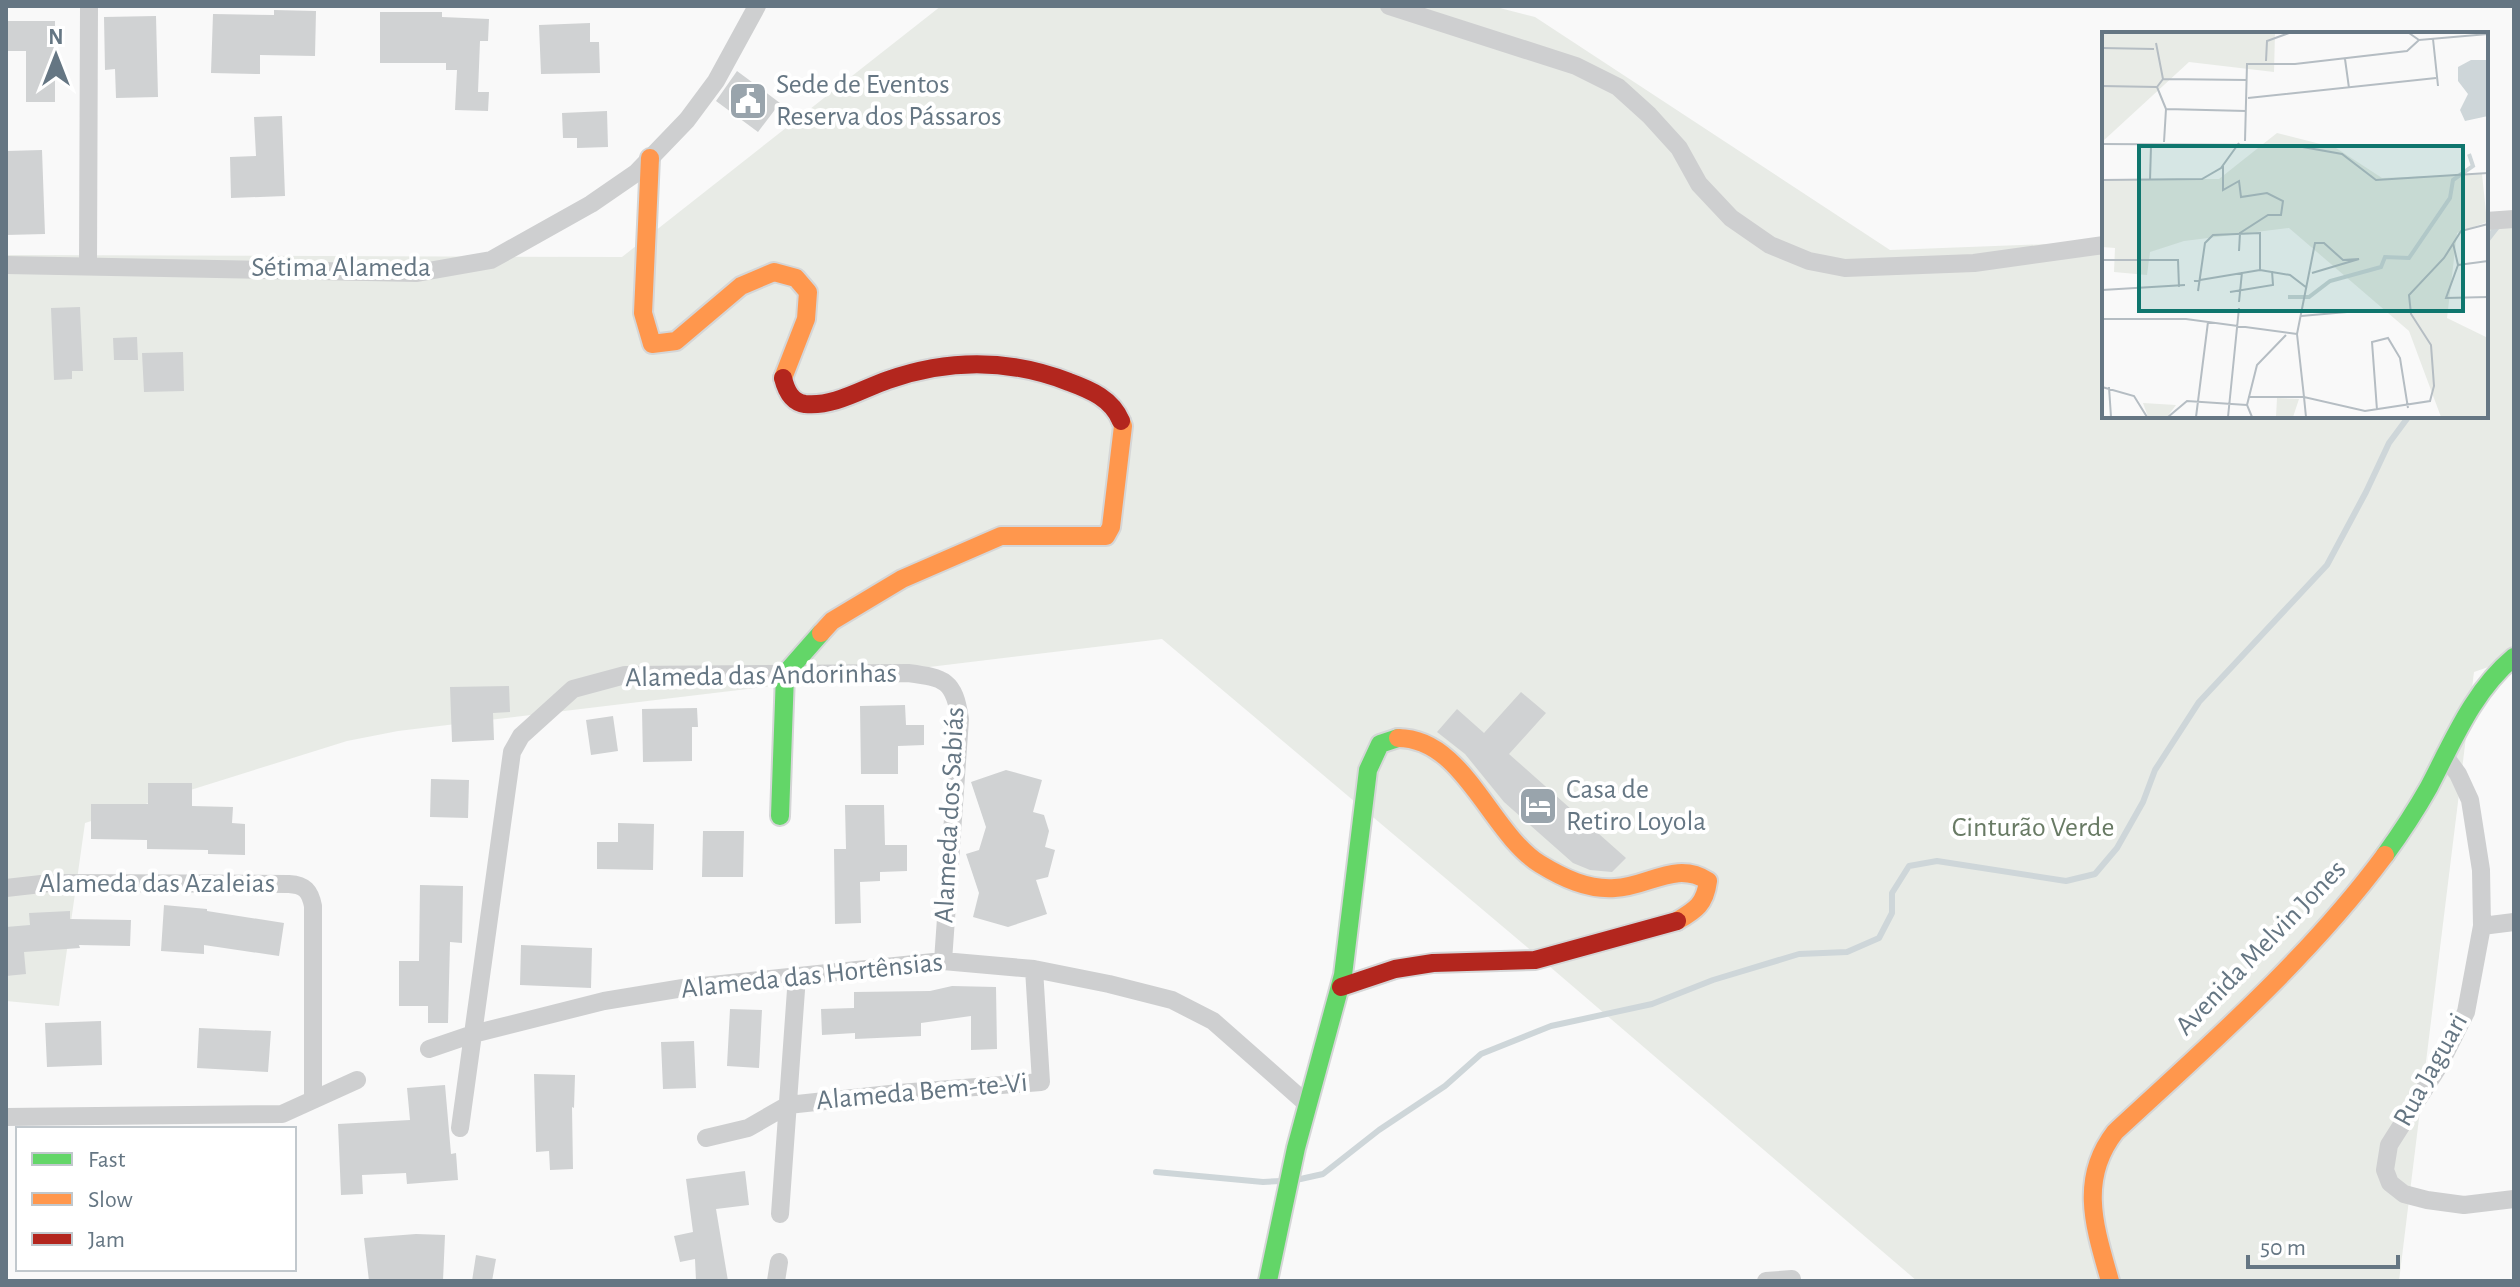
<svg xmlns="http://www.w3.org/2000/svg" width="2520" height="1287" viewBox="0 0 2520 1287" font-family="'Alegreya Sans',sans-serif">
<rect width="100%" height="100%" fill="#f9f9f9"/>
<path fill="#e8ebe6" d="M941 6H1492L1535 17 1890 250 2104 242V416H2486V226L2514 225V658L2474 672 2399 1281H1917L1521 942 1162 639 398 731 347 741 85 823 59 1006 6 1001V255L622 257Z"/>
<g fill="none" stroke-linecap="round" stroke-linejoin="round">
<path stroke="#ced6d9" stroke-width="6" d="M2486 241 2500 223
M1156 1172 1263 1182 1281 1181
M1296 1180 1323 1174 1379 1130 1445 1086 1481 1054 1551 1026 1652 1004 1713 980 1799 954 1847 952 1879 938 1892 913V893L1909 866 1937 861 2066 881 2095 874 2117 848 2143 802 2155 770 2199 702 2327 565 2366 492 2389 443 2409 416"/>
</g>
<path fill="#d0d2d3" d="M274 10 316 11 315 56 260 55V74L211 73 213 14 274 15Z
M380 12H442V17L489 19 488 41H480L478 92H489L488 111 455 110 457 70H446V63H380Z
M156 16 158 97 116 98 115 69 105 70 104 17Z
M6 21H55V102H26V51H6Z
M590 23V42H599L600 73 541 74 539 25Z
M737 71 780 103 758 132 716 101Z
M607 111 608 147 577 148V138H563L562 113Z
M282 116 285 196 231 198 230 157 256 156 254 117Z
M42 150 45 234 6 235V151Z
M80 307 83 371H72V379L54 380 51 308Z
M137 337 138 360H114L113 338Z
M183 352 184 391 144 392 142 353Z
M509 686 510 712 493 713 494 740 452 742 450 687Z
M1521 692 1546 713 1509 754 1626 858 1612 872 1590 870 1573 863 1504 802 1465 754 1437 732 1457 709 1484 733Z
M905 705 906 725H924V745L898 746V774H861L860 706Z
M697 708 698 727H692V761L643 762 642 709Z
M613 716 618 751 591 755 586 720Z
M1006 770 1042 780 1033 812 1044 815 1049 831 1045 847 1055 850 1048 877 1036 880 1047 914 1008 927 973 917 979 893 966 854 979 850 986 827 971 782Z
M431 779 469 780 468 818 430 817Z
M148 783H192V806L233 807 232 823 245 824V855L208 854V850L147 849V840L91 839V804H148Z
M845 805H884L885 845H907V871L880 872V881L860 882 861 923 835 924 834 849H846Z
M618 823 654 824 653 870 597 869V842H618Z
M703 831H744L743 877H702Z
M420 885 463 886 462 943 450 942 448 1023H428V1006H399V961H419Z
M164 905 207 909V911L284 923 279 956 204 945V954L161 951Z
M70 911V919L131 920 130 946 79 945 80 948 24 952 26 974 6 976V927L30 925 29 913Z
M521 945 592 948 591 988 520 985Z
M952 986 996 987 997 1049 971 1050V1016L921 1023V1036L855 1039V1033L822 1035 821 1009 854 1008V992L930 991Z
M730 1009 762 1010 759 1068 727 1066Z
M101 1021 102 1065 47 1067 45 1023Z
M199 1028 271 1031 268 1072 197 1068Z
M694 1041 696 1088 663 1089 661 1042Z
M534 1074 575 1075 574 1108 572 1107 573 1169 550 1170 549 1151 536 1152Z
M445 1085 451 1154 456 1153 458 1180 407 1184 406 1173 362 1175 363 1194 341 1195 338 1124 410 1120 407 1088Z
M745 1171 749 1205 716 1209 728 1281H696L695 1259 680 1262 674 1236 693 1232 686 1179Z
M416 1234 445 1235 443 1281H369L364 1238Z
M476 1255 496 1259 492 1281H472Z"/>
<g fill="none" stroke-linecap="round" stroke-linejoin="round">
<defs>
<path id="fast" d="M780 816 785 674 821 633
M2385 855C2401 833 2416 810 2429 787 2453 741 2473 691 2514 657
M1268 1281 1296 1148 1343 975 1368 770 1380 744 1398 738"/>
<path id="slow" d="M650 158 643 313 652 344 676 341 741 286 774 272 796 278 808 292 806 319 783 378
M821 633 832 621 902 579 1001 536H1106L1111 527 1123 426 1121 421
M1398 738C1464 738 1490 833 1540 864 1563 878 1588 890 1615 888 1648 887 1676 860 1708 881 1705 904 1696 910 1677 921
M2110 1281C2095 1228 2078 1180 2115 1132 2209 1045 2308 959 2385 855"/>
<path id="jam" d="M783 378C786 390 791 402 805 404 834 407 862 389 888 380 948 359 1010 359 1069 382 1091 390 1112 399 1121 421
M1341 987 1395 969 1433 963 1535 960 1677 921"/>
</defs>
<use href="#fast" stroke="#d5d6d7" stroke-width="22"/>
<use href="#slow" stroke="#d5d6d7" stroke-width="22"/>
<use href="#jam" stroke="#d5d6d7" stroke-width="22"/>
<path stroke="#cecfd0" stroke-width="18" d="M1389 6 1576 66 1618 87 1649 115 1679 148 1699 184 1731 218 1770 245 1809 261 1845 268 1974 263 2104 245
M2486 221 2514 219
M6 265 417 273 491 260 591 204 636 173 687 120 716 81 757 6
M88 265 89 6
M2444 755 2458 774 2470 800 2481 870 2482 926 2466 1012 2439 1066 2389 1145 2385 1170 2390 1183 2404 1194 2427 1200 2464 1205 2514 1199
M6 888 50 883 289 884C305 885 310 891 313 906V1099
M2482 926 2514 922
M429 1049 473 1034 604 1001 683 988 943 961 1034 969 1109 984 1172 1000 1213 1021 1307 1104
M6 1117 282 1114 357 1080
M460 1128 512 752 521 736 573 689 625 675 908 673C945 678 954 680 960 719L943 961
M706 1138 748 1128 788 1105 899 1093 1041 1082 1034 969
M780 1214 797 976
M776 1281 779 1262
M1766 1281 1792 1279"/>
<use href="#fast" stroke="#63d668" stroke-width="18"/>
<use href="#slow" stroke="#ff974d" stroke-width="18"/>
<use href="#jam" stroke="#b3261e" stroke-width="18"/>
</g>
<defs>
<symbol id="civic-square" viewBox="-11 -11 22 22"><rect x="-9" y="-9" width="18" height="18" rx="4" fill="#99a4ac" stroke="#fff"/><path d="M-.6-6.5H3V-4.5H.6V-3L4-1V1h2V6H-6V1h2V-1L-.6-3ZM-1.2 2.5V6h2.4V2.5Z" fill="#fff"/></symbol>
<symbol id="hotel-square" viewBox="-11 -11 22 22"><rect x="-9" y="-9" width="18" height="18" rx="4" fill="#99a4ac" stroke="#fff"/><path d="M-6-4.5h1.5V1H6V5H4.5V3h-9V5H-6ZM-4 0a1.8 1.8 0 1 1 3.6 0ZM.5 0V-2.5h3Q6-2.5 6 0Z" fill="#fff"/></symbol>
</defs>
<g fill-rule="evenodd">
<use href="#civic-square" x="726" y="79" width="44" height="44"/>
<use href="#hotel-square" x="1516" y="784" width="44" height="44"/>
</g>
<g text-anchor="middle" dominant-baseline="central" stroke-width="8" stroke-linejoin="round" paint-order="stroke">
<g font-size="28" fill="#657683" stroke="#fff" text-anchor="start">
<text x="776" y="85">Sede de Eventos<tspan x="776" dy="32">Reserva dos Pássaros</tspan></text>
<text x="1566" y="790">Casa de<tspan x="1566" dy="32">Retiro Loyola</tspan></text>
</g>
<g font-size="28" fill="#657683" stroke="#fff">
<text x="341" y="268">Sétima Alameda</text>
<text transform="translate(761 676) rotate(-1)">Alameda das Andorinhas</text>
<text transform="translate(950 815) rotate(-87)">Alameda dos Sabiás</text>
<text x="157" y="884">Alameda das Azaleias</text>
<text transform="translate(2261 948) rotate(-46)">Avenida Melvin Jones</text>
<text transform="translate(812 976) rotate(-6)">Alameda das Hortênsias</text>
<text transform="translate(2431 1070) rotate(-61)">Rua Jaguari</text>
<text transform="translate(922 1092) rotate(-5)">Alameda Bem-te-Vi</text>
</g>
<g font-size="28" fill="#687a64" stroke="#fff">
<text x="2033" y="828">Cinturão Verde</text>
</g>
</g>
<g transform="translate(2102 32)">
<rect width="386" height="386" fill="#f9f9f9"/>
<path d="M0 1H173L172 40 87 30 0 110ZM175 101 234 116 280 146 380 142 385 190 355 201 345 286 386 306V385H339L307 299 187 196 82 209 48 220 45 243 12 240 13 216 0 215V147H117ZM175 366 197 367 191 385H174ZM41 371 74 373 65 385H46Z" fill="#e8ebe6"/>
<path d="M369 28H386V84L363 89 358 78 366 62 356 49V35Z" fill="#ced6d9"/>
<path fill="none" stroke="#ced6d9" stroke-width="4" d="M186 265H207L228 249 279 235 283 225 307 226 348 166 351 148 371 134 367 122"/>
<path fill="none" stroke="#b5bdc3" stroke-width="2" d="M307 1 317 8 386 2M331 7 336 54M54 11 61 47 55 55M0 16 52 17M243 27 247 56M164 29 165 9 187 1M61 47 145 48M0 54 55 55M55 55 64 77 62 110M146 66 334 46M64 77 144 79M143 109 145 32H193L305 19 317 8M0 112 169 113M195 114 240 122 274 148 386 141M121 134V158L137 149 139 165 165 161 181 169 179 183H166L138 201 137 219M0 148 100 147 119 136 137 111M48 148 49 114M351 211 356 233 344 266 386 265M0 228H76L77 255M356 233 386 229M92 249 158 238 188 243 205 256M0 258 83 253M96 259 103 211 111 203 158 201V238M128 260 171 253 170 239M137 270 140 240M199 284 268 278M0 287H84L195 302M0 355 32 364 45 385M7 355 9 385M146 365H202L195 302 213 211H222L241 228 257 227 210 241M275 378 270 310 286 306 298 326 306 376M66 385 85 369 145 373M94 385 106 290M126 385 137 276M150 385 145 373 155 333 184 303M204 385 202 365 263 379 328 369 332 354 329 313 309 282 307 263 342 226 359 199 386 192"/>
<path fill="#0f766e" fill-opacity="0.15" stroke="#0f766e" stroke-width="4" d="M37 114H361V279H37Z"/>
<rect width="386" height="386" fill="none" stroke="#657683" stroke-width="4"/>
</g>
<rect width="2520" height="1287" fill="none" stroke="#657683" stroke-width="16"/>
<rect x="16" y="1127" width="280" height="144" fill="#ffffff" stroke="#c1c8cd" stroke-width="2"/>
<rect x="32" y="1153" width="40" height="12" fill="#63d668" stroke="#c1c8cd" stroke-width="2"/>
<text x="88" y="1167" font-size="24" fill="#657683">Fast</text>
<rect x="32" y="1193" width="40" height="12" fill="#ff974d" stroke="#c1c8cd" stroke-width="2"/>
<text x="88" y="1207" font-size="24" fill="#657683">Slow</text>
<rect x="32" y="1233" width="40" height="12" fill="#b3261e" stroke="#c1c8cd" stroke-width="2"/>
<text x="88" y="1247" font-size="24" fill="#657683">Jam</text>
<g transform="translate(56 56)" stroke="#ffffff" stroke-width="6" paint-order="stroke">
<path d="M0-6L14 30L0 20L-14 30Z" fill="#657683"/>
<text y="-12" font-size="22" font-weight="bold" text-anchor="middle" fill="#657683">N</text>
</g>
<path d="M2248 1255v12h150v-12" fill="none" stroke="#657683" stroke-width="4"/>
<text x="2260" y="1255" font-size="24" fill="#657683" stroke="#ffffff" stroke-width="6" paint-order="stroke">50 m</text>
</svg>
